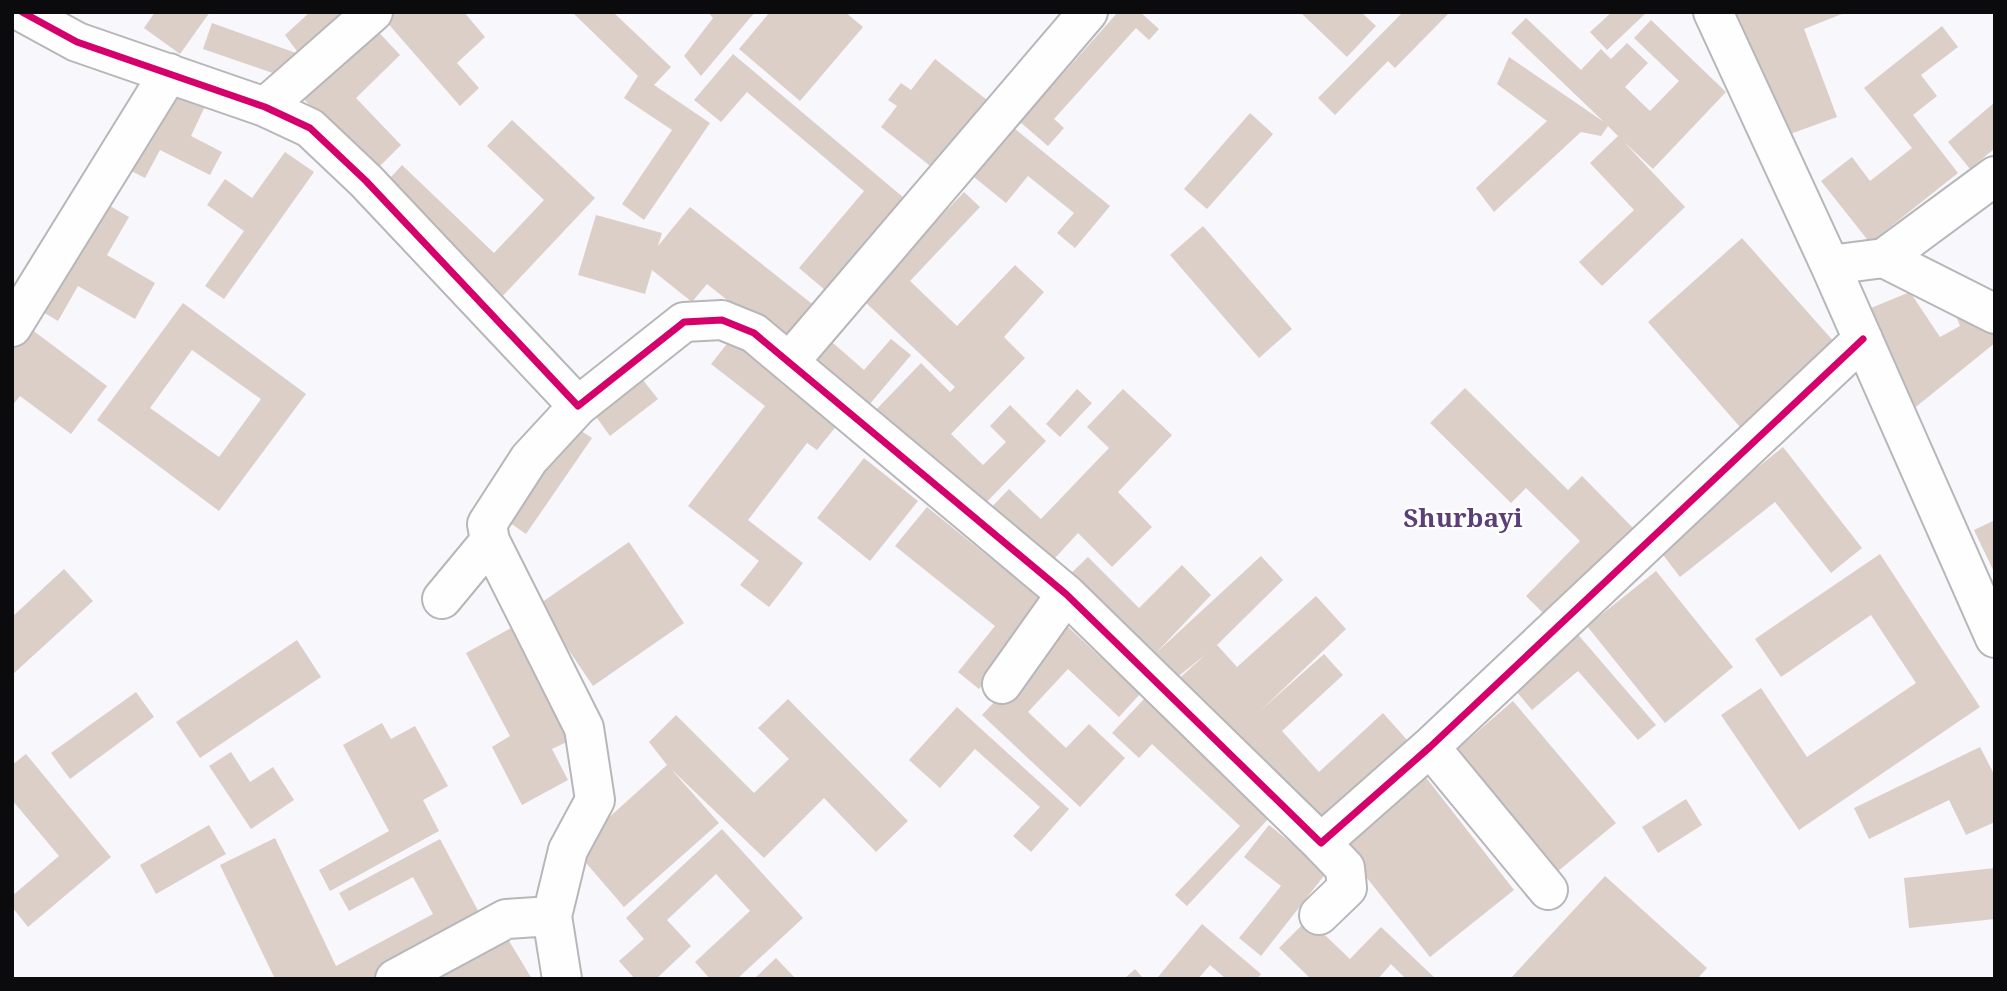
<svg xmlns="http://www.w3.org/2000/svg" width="2007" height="991" viewBox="0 0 2007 991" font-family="'Noto Serif',serif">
<rect width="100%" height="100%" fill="#f8f7fc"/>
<path fill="#dccfc8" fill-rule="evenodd" d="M155 12H210L180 54 144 28Z
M310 12H356L290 79 203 49 212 23 299 54 285 35Z
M394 12H464L485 37 457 63 479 88 460 106 385 20Z
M572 12H613L671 67 654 85 710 123 644 220 622 204 672 130 624 98 638 76Z
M708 12H755L701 76 684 56 713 18Z
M770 12H845L863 27 800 101 739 49Z
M1118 12H1140L1159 29 1149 40 1136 28 1054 119 1064 128 1048 146 1020 122Z
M1300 12H1361L1376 26 1347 57Z
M1403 12H1450L1395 68 1388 61 1335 115 1318 98Z
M1612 12H1647L1607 50 1590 32Z
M1735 12H1847L1804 29 1837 117 1782 137Z
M1526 18 1581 70 1601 49 1611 59 1627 43 1648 63 1625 87 1650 111 1679 81 1634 38 1651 20 1726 92 1653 169 1624 142 1685 207 1602 286 1579 262 1634 210 1590 163 1618 136 1608 126 1601 136 1581 132 1494 212 1476 188 1547 121 1497 84 1509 57 1604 122 1511 33Z
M372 25 400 55 356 98 401 145 373 173 299 94Z
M1942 26 1958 47 1921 75 1937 96 1913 115 1958 173 1870 243 1821 181 1852 157 1870 181 1912 148 1864 88Z
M733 54 910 203 832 296 799 268 864 191 747 92 721 122 694 100Z
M935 59 987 100 934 169 881 127 897 106 888 100 901 83 911 90Z
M171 84 207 102 191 136 222 152 210 175 160 150 145 178 127 169Z
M1995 102V148L1970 169 1948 142Z
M1250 113 1273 134 1207 209 1184 189Z
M512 120 595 198 499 300 381 188 402 165 494 253 544 200 487 146Z
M1009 124 1110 206 1075 248 1057 233 1074 213 1028 176 1006 203 969 173Z
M285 152 314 172 224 299 205 286 244 231 207 205 225 179 252 198Z
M84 191 129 217 107 255 155 283 135 319 78 286 58 321 21 299Z
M964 192 980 207 910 281 957 326 1015 265 1044 292 1004 337 1025 358 951 434 983 465 1006 442 990 426 1010 405 1046 441 975 514 873 413 921 363 950 392 955 387 862 299Z
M690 207 816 307 785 346 707 284 692 302 652 270 645 294 578 275 596 215 662 233 658 246Z
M1203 226 1292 329 1259 358 1170 255Z
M1742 238 1835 343 1740 427 1648 322Z
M1910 292 1940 337 1960 326 1951 303 1995 333V343L1912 410 1866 310Z
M183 303 306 394 219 511 97 420ZM192 350 261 399 219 457 150 408Z
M23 323 107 386 71 434 20 396 12 406V337Z
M826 337 864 370 891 339 911 355 864 411 805 362Z
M730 340 838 424 817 450 807 443 748 520 803 563 769 607 740 585 759 561 688 506 765 406 711 364Z
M639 375 658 399 610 436 592 411Z
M1465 388 1568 490 1582 476 1635 530 1548 618 1526 596 1580 541 1526 488 1511 503 1430 423Z
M1077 389 1092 403 1060 437 1046 424Z
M1123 389 1172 435 1118 492 1152 527 1112 567 1078 533 1044 570 985 514 1009 489 1041 519 1109 448 1087 427Z
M569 423 592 438 526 534 503 518Z
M1783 447 1862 548 1831 573 1775 502 1680 577 1657 547Z
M864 458 918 501 870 561 817 518Z
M927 507 1047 604 979 689 958 672 995 626 895 546Z
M1995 520V574L1974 530Z
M629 542 684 623 593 686 538 605Z
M1880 554 1980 707 1799 830 1721 715 1761 688 1807 757 1916 683 1871 615 1781 677 1755 639Z
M1261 556 1283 580 1217 645 1237 667 1316 596 1346 629 1260 711 1324 654 1343 675 1282 731 1319 772 1383 713 1408 741 1314 828 1173 684 1206 654 1169 684 1065 579 1088 557 1139 608 1182 565 1211 595 1156 653Z
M64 569 93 601 12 675V617Z
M1656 571 1733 667 1665 723 1587 626Z
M1066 625 1140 694 1119 717 1068 669 1028 712 1066 748 1089 724 1125 758 1080 807 982 715Z
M511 628 571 740 552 749 568 780 522 805 492 747 510 736 466 653Z
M1574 630 1656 725 1638 740 1578 671 1532 710 1511 685Z
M297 640 321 677 200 758 176 722Z
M136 692 154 717 70 779 51 753Z
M788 699 908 821 876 852 824 798 764 858 671 769 719 823 624 907 574 849 667 765 649 742 676 715 754 793 789 759 758 728Z
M1144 699 1270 817 1187 906 1175 895 1240 826 1152 744 1139 758 1112 733Z
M1513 701 1616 823 1557 872 1455 751Z
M957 707 1069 809 1031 852 1013 836 1040 807 975 749 940 788 909 760Z
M382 723 391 739 415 726 448 786 423 800 439 831 330 891 319 870 389 831 343 745Z
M1980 747 1995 776V822L1966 835 1949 800 1869 839 1854 808Z
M231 752 250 782 273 767 294 800 251 829 209 766Z
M26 754 111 857 28 927 12 907V896L59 856 12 800V765Z
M1424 775 1514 890 1430 957 1339 843Z
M1686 799 1702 825 1658 853 1642 827Z
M209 825 226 854 156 894 140 865Z
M1269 825 1327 872 1261 956 1239 938 1281 886 1244 857Z
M722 829 803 918 737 979H710L695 962 750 911 716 874 667 920 691 946 656 979H635L619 961 644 939 626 918Z
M275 838 336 966 433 914 413 877 349 911 339 893 440 839 484 922 378 979H275L220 865Z
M1995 868V919L1909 928 1904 878Z
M1605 876 1707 968 1697 979H1510Z
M1308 919 1350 959 1381 927 1436 979H1406L1391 964 1378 979H1311L1279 948Z
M1202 924 1261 974 1257 979H1226L1210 965 1198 979 1158 977Z
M500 926 532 979H415Z
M776 958 796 979H754Z
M1135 969 1144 979H1124Z"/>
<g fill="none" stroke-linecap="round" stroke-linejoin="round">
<defs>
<path id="minor" d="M22 12 77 42 265 107 310 128 366 181 578 406 684 322 722 320 754 333 1066 594 1321 843 1430 747 1863 339
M1713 12 1830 265 1995 638
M265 107 373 12
M1884 258 1995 176
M1830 265 1884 258 1995 314
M12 327 169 73
M790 361 1088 12
M442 599 490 541
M1002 684 1066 594
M1430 747 1548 890
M1319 915 1347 888 1345 868 1321 843
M395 979 506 919 552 916
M562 979 552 916 568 850 595 800 584 728 490 541 487 524 529 459 578 406"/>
</defs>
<use href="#minor" stroke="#b7b7ba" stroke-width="42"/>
<use href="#minor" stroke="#fefeff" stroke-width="38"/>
<defs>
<path id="cycleway" d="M22 12 77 42 265 107 310 128 366 181 578 406 684 322 722 320 754 333 1066 594 1321 843 1430 747 1863 339"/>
</defs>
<use href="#cycleway" stroke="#fff" stroke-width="11"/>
<use href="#cycleway" stroke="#d6006c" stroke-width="7"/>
</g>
<g text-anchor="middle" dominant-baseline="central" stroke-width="5" stroke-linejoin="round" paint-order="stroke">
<g font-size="26" font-weight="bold" fill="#5c3e79" stroke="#fff">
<text x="1463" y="517">Shurbayi</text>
</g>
</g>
<rect width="2007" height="991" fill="none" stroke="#0b0b0d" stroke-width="28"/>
</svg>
